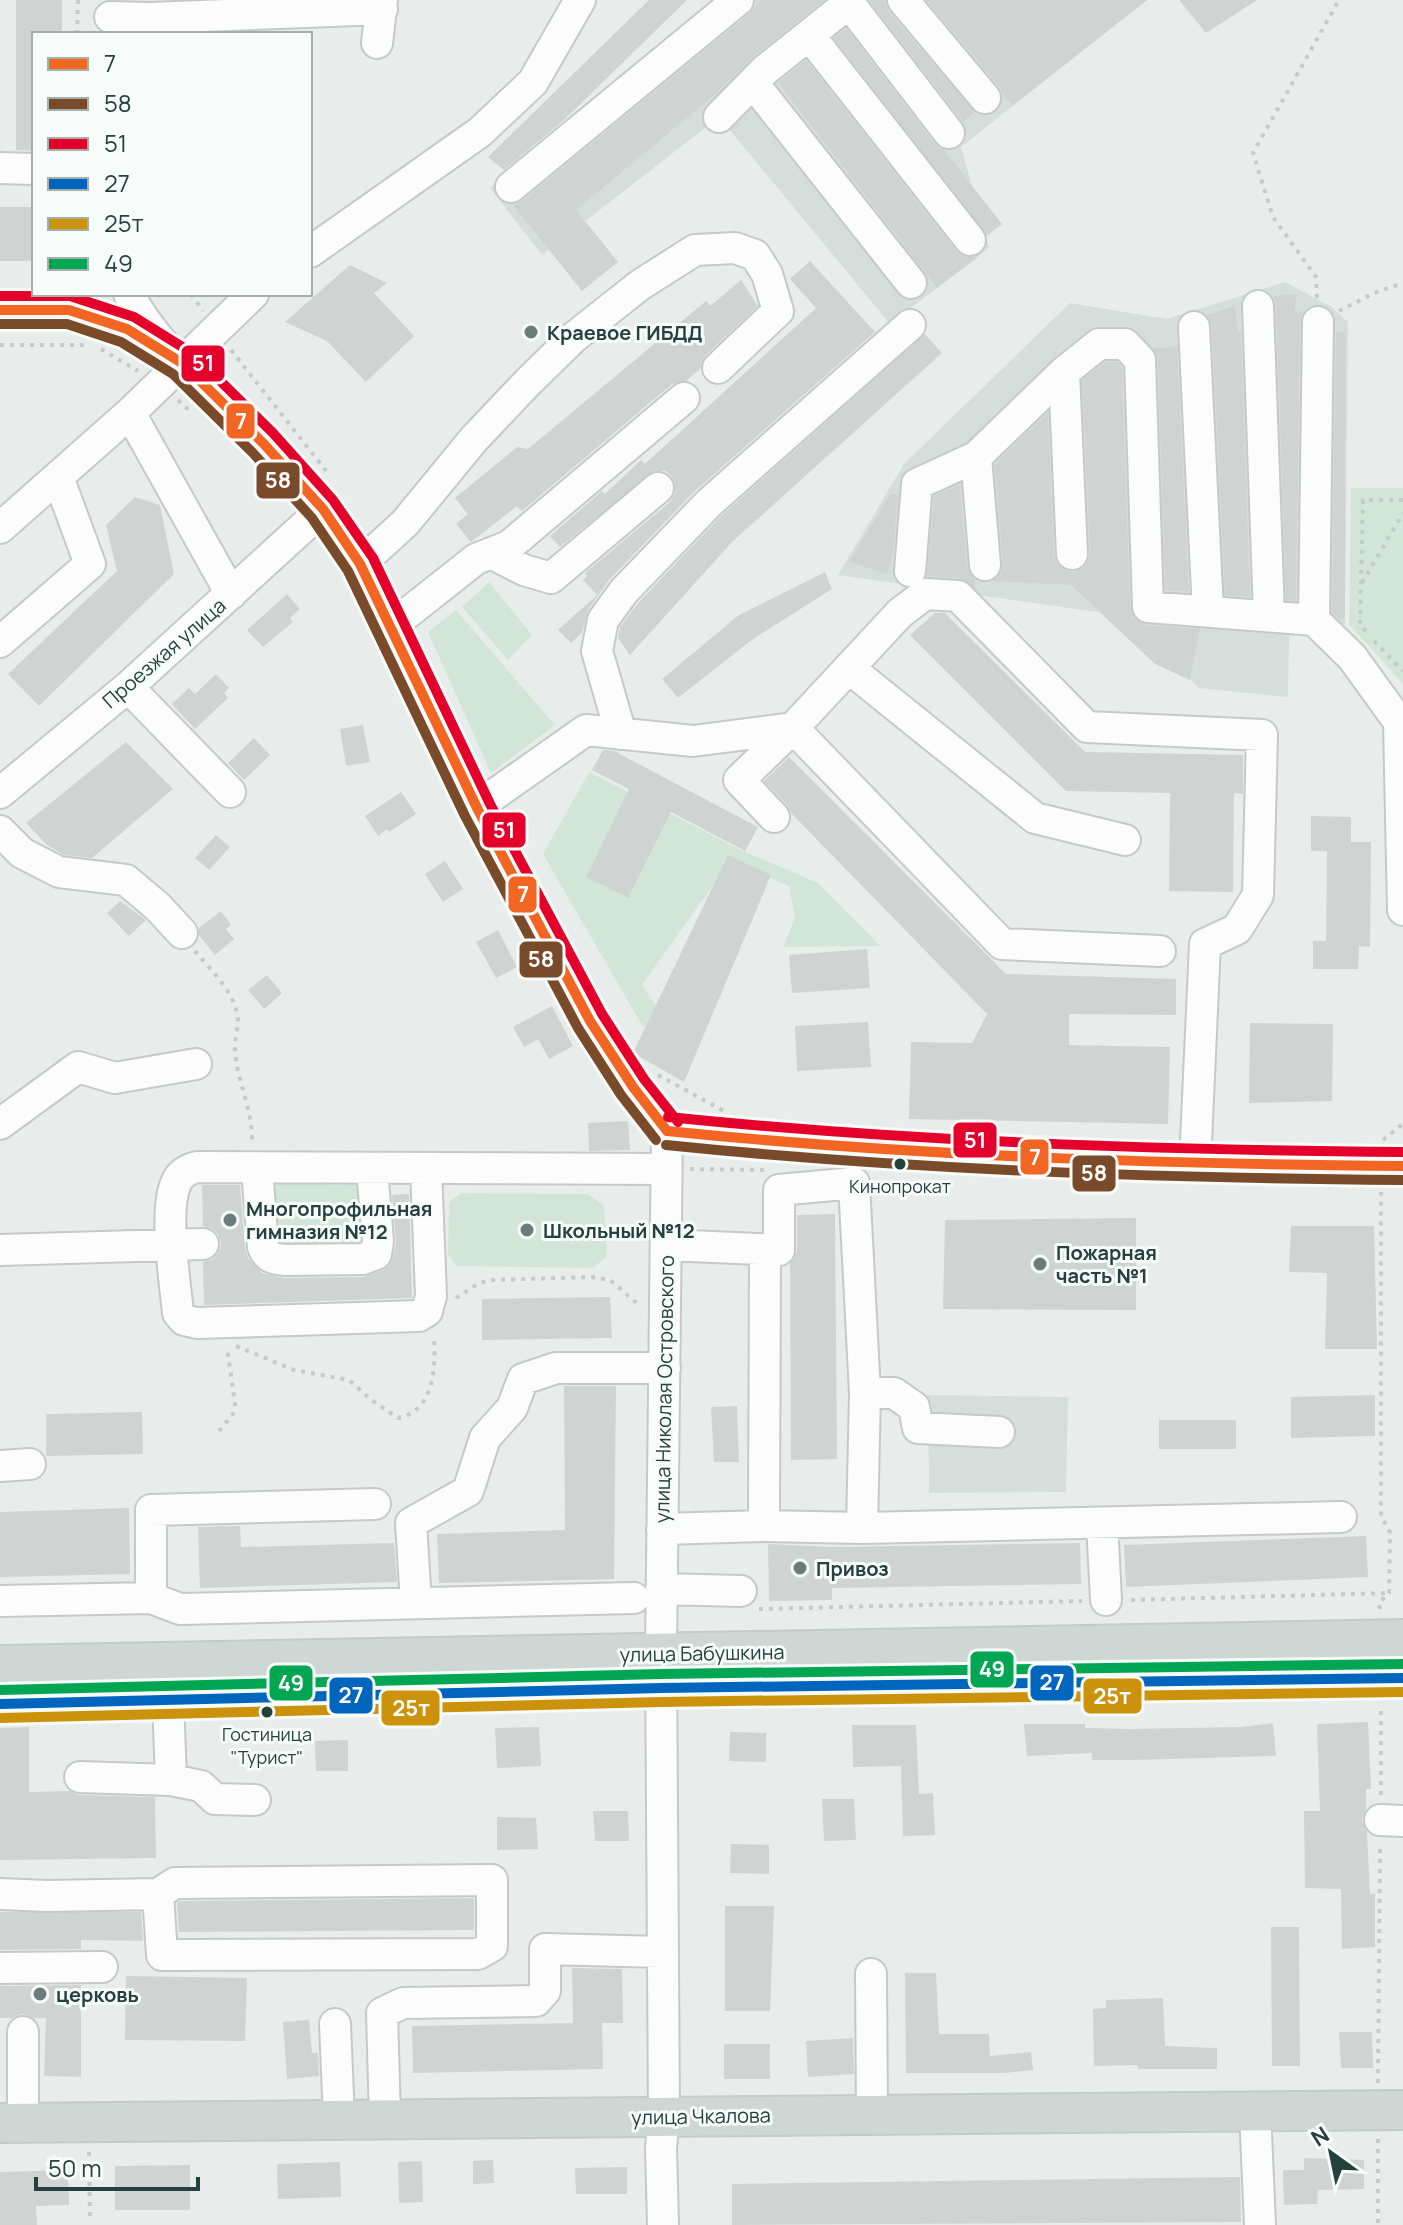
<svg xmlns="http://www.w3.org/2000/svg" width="1403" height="2225" viewBox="0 0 1403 2225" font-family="Manrope,sans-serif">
<rect width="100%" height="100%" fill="#e8edeb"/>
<path fill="#d6dedb" d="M741 0H1147L961 147 989 248 890 324 719 117 542 255 490 188Z
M1285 282 1330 306 1348 322 1345 624 1289 636 1288 697 1199 688 1125 616 838 575 904 464 1070 303 1167 319Z
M928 1395 1068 1397 1066 1492 929 1493Z"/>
<path fill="#d1e6d8" d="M1351 488H1403V684L1349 624Z
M489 582 532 635 508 660 462 607Z
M456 610 555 725 491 773 428 632Z
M589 772 741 850 818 883 880 946 783 947 795 918 789 886 731 860 642 985 657 1007 652 1021 643 1027 543 854Z
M363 1175 372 1245 280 1254 267 1197 269 1187 280 1179Z
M461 1193 588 1194 604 1205 607 1256 593 1268 457 1266 448 1254 449 1202Z"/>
<path fill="#cfd4d2" d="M16 0H62V34H34V151L16 150Z
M649 0H687L563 121 504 170 488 157Z
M760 0H824L754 56 718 92 576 210 618 262 582 291 513 205 522 201 749 14Z
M869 0H885L889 12 975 112 963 122Z
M926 0H1147L1013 105 1003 96 999 86Z
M1179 0H1257L1206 33Z
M846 28 935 144 944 150 1002 224 987 236 834 38Z
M806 60 956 251 964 257H978L937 288 778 83Z
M0 207H34V261H0Z
M810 261 875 332 696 490 609 580 588 610 582 633 571 643 558 630 597 595 583 580 587 576 585 573 670 502 675 493V484L671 476 665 471H654L560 547 550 536 602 491 605 494 641 460 645 464 816 308 790 279Z
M350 265 387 283 374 293 414 336 366 382 327 341 285 322Z
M741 280 758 306 706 355 700 369 686 381 672 384 522 511 517 506 471 542 456 524 468 514 455 498 517 447 528 449 706 301 710 306Z
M1296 294 1295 312 1304 311 1300 322 1296 601 1286 600 1276 305 1273 296Z
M1235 306 1238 331H1241L1250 597 1225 595 1212 326 1207 315Z
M1336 332H1345V619L1338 618 1332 612Z
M925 334 942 353 732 542 630 655 618 638 620 627 638 603 721 516Z
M1177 347 1189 592 1165 590 1158 359 1153 348Z
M1105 362H1117L1122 367 1130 608 1133 617 1146 625 1200 629 1190 680 1155 664 1071 585 992 581 1001 573 1003 564 995 464 1048 413 1054 556 1057 564 1064 570 1072 572 1082 569 1088 562 1090 553 1082 380Z
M960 484 967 566 975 580V588L959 578 927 576 934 496Z
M891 493 898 495 893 554 887 574 849 562Z
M135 497 160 505 174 574 39 706 8 674 117 571 106 525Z
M825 572 832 589 753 639 678 698 662 679 739 615Z
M287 594 300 609 290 618 293 622 263 647 247 630Z
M935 613H945L1085 752 1243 755V794L1234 793 1233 892 1169 891 1170 793 1066 791 910 635Z
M216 674 229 688 224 693 228 698 195 729 172 704 189 688 195 694Z
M363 725 370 762 346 766 340 729Z
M254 738 270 755 244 780 228 763Z
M126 742 173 789 92 858 64 855 47 845 26 823Z
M603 750 614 751 758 827 745 851 671 812 628 898 586 877 629 789 592 770Z
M789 757 1006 974 1176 979V1015L1069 1014V1045L1170 1047 1168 1124 909 1119 911 1042 972 1043 987 1014 792 814 787 805 764 781Z
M401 792 416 814 389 832 387 829 378 836 365 816Z
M1311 816 1351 817V842H1371L1370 947 1359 946 1358 969H1313V941H1326L1327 851H1311Z
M216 835 230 847 209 870 195 858Z
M728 855 771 875 684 1082 633 1053Z
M445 861 463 889 443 902 425 874Z
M120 901 146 920 129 936 107 913Z
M221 911 231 925 226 929 234 939 215 955 199 935V928Z
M498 930 517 967 496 978 476 942Z
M867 949 870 988 792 993 789 955Z
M267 975 282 993 264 1009 248 990Z
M552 1006 573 1046 549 1059 538 1039 524 1047 513 1027Z
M868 1022 871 1067 797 1071 795 1026Z
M1250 1023 1333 1024 1332 1101 1249 1103Z
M628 1121 630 1150 589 1151 588 1123Z
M202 1185H240L245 1248 248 1258 262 1273 283 1278 363 1277 383 1270 390 1265 396 1244 392 1195 409 1194 412 1298 204 1305 203 1262 213 1259 218 1253 221 1244 218 1234 211 1228 203 1226Z
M835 1214 837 1459 791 1460 790 1264 797 1251V1215Z
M1136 1218V1310L943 1309 945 1220Z
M1291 1226H1374L1377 1349H1325L1327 1273 1289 1272Z
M610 1297 612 1338 482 1340V1299Z
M564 1386H616L614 1579 439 1583 437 1534 565 1530Z
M1375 1395V1436L1291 1438V1397Z
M737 1406 739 1462H714L711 1407Z
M142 1412 143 1454 46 1456V1414Z
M1159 1420H1236V1449H1159Z
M129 1508 130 1574 0 1577V1512Z
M240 1526 241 1547 394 1543 397 1582 200 1588 198 1527Z
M1366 1536 1368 1577 1126 1587 1124 1545Z
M1080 1543 1081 1584 832 1588V1600L769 1601 768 1544 832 1547Z
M1368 1722 1371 1789H1366V1809L1362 1820 1367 1832 1370 1894H1375V1947L1342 1949 1341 1889 1305 1888 1304 1811H1320L1317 1724Z
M1273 1723 1276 1756 1132 1760H1092V1753L1027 1756 1024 1724H1085V1728L1128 1729 1242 1727Z
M852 1725H916L919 1794 933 1793 935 1835 903 1836 901 1766 853 1767Z
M29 1727V1792L70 1791 79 1795 155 1797 156 1858 0 1860V1728Z
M539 1727 541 1766 497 1768 495 1728Z
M730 1732 766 1733V1762L729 1761Z
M348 1740V1771H316L315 1741Z
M822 1799H854L856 1840 824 1841Z
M593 1811H628L629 1841H595Z
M497 1817 536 1818 538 1849 497 1850Z
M731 1844 769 1845V1874L730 1873Z
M474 1898V1930L179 1932 177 1903 180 1901Z
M725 1906H774L770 2011H725Z
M0 1912H141L143 1941 81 1940V1949L0 1950Z
M1271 1927H1299L1300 2066H1272Z
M572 1968 622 1969 623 2023H602L603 2069 413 2073 412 2026 573 2023Z
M905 1973H936L939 2034H989L990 2056 1031 2052 1033 2070 1004 2073H906Z
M126 1976 247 1978 245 2041 125 2040Z
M81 1985V2077L44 2076 46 2018H34L22 2014 12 2018H0V1986Z
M1163 1998 1165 2046 1217 2048V2069H1138L1137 2065 1094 2066 1093 2009 1106 2008V2000Z
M309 2020 312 2053H318L319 2076 287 2079 283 2022Z
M1339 2032H1372L1373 2068H1341Z
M853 2038 854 2074 808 2077 806 2041Z
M724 2044H770V2079H724Z
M1304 2158 1364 2160V2189L1318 2190 1317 2204 1284 2205 1283 2170H1304Z
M493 2160 494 2183 473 2184V2161Z
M422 2161 423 2202 399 2203 398 2162Z
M340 2162 341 2197 278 2199 277 2164Z
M190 2165V2210H115V2166Z
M627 2167V2194H576L575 2168Z
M68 2170 69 2205 36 2206 37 2225H0V2172Z
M1240 2177 1241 2222 732 2225V2184Z"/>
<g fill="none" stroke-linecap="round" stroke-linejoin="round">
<defs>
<path id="minor" d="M903 0 985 98
M110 17 150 18 382 9
M809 35 970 240
M377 43 382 0
M753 83 911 283
M719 117 765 70 849 3 949 133
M0 168 34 169
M511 187 738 0
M310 252 480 132 533 82 580 0
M129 294C151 339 194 375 229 410 278 458 324 506 360 564 418 683 474 802 536 919 575 992 613 1068 667 1131L661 1654 664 2116 661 2148 663 2225
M1258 306 1269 615
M0 310H69L127 329 157 347
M1194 327 1208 611
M1064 372 1072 554
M130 413 231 594
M0 528 130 413 253 294
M491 553 524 570 551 578 658 488
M360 564 405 523 474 439 527 383 573 338 640 285 695 250 735 248 755 255 767 274 778 311 718 368
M985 565 976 457 1064 372 1099 344H1125L1140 360 1148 607 1314 620 1352 657 1399 722 1403 910
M910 571 917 484 976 457
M1314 620 1318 322
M390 627 476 559 509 546 684 398
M0 642 90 564 58 477
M850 669 1035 818 1125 840
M128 687 230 792
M621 734 597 651 603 620 624 591 709 503 910 325
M0 793 128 687 323 509
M478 810 491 797 586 730 693 741 793 728 900 613 925 594 958 596 1087 727 1262 735 1258 895 1237 929 1205 944 1195 1164
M774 817 739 780 793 728 1002 944 1160 951
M0 831 22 853 59 872 126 880 158 907 182 933
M0 1124 78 1067 115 1078 196 1064
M667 1131 784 1143 1195 1164 1403 1166
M257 1168 263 1247C267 1258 274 1259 285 1260L363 1259 376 1254 378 1241 372 1168
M426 1168 431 1296 427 1311 419 1316 197 1323 184 1320 178 1313C175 1282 163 1207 177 1181 181 1173 189 1169 197 1167L666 1169
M667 1245 779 1250V1190L854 1183 865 1393 862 1528
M0 1250 203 1244
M865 1393H894L914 1407 918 1428 999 1432
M0 1466 30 1464
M1102 1523 1106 1600
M764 1526 765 1249
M662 1529 764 1526 862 1528 1341 1517
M661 1589 741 1591
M151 1598 180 1609 634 1598
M0 1601 151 1598V1510L375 1504
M416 1603 411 1523 468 1491 485 1438 512 1408 523 1379 556 1368H665
M168 1700 171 1780
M80 1777 171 1780 201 1786 215 1799 255 1800
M1380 1820 1403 1821
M0 1894 47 1896 158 1894 175 1883 492 1880V1946L478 1954 162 1955 158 1894
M0 1968 102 1967
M871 1974 872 2114
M335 2024 339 2119
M1255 2111 1260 2225
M385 2119 382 2013 403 2003 536 2001 545 1991V1949L663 1952
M23 2122V2032"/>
<path id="major" d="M0 1665 1403 1639
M0 1704 661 1688 1403 1678
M0 2123 1403 2110"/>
</defs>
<use href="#minor" stroke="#c5cac8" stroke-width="34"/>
<use href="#major" stroke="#c3ccc9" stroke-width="42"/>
<path stroke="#c3ccca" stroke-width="4" stroke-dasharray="4 6" stroke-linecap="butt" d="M77 34 78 0
M191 294 203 311
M1317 298 1316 277 1273 217 1253 153 1339 0
M1339 311 1374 293 1403 283
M0 345H90
M101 349 138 371
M231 350 327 472
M178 400 192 413
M1362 583 1403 513
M1366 631 1360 626 1363 500H1403
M1374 641 1403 671
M195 951C209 968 233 991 237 1013 240 1025 234 1038 235 1050 237 1082 253 1110 252 1142
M658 1075 724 1111
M1383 1140 1403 1124
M690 1169 765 1170
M456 1298 479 1283 492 1280 592 1277 610 1280 639 1305
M236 1346 294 1370 349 1380 370 1399 398 1418C434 1411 436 1368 434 1338
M219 1431 233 1414 235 1404 227 1347
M1131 1600 1389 1593
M759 1609 1082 1601
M1380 1609 1379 1603 1389 1593 1390 1532 1381 1516V1192
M1381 1795V1707
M1378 2083 1380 1843
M1378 2139V2225
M89 2152 90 2221"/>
<use href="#minor" stroke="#fcfcfc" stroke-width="30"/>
<use href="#major" stroke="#cfd7d5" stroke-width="38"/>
<defs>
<path id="bus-1" d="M0 310H69L127 329 182 363 263 443 323 509 360 564 478 810 590 1021 633 1087 667 1131
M667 1131C911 1156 1158 1164 1403 1166"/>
<path id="bus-2" d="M0 324H67L121 342 173 374 253 453 312 518 348 571 465 816 578 1028 621 1095 656 1140
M666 1145C910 1170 1157 1178 1403 1180"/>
<path id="bus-3" d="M0 296H70L134 317 192 353 273 433 333 500 373 558 490 804 602 1014 644 1079 678 1122
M668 1117C912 1142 1158 1150 1403 1152"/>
<path id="bus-4" d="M0 1704 661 1688 1403 1678"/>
<path id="bus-5" d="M0 1718 661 1702 1403 1692"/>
<path id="bus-6" d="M0 1690 661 1674 1403 1664"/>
</defs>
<use href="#bus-1" stroke="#f7fbf9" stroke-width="16"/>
<use href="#bus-2" stroke="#f7fbf9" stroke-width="16"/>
<use href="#bus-3" stroke="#f7fbf9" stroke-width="16"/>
<use href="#bus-4" stroke="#f7fbf9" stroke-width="16"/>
<use href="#bus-5" stroke="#f7fbf9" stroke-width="16"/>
<use href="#bus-6" stroke="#f7fbf9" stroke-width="16"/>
<use href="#bus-1" stroke="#f26522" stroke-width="10"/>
<use href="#bus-2" stroke="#7a4b2a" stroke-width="10"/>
<use href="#bus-3" stroke="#e4002b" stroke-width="10"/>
<use href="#bus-4" stroke="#0065bd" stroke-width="10"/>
<use href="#bus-5" stroke="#cd920c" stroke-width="10"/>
<use href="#bus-6" stroke="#00a651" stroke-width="10"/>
</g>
<g fill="#697e78" stroke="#f7fbf9" stroke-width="3">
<circle cx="531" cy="332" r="8"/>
<circle cx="230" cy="1220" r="8"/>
<circle cx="527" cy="1230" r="8"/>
<circle cx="1040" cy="1264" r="8"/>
<circle cx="800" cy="1568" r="8"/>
<circle cx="40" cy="1994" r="8"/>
</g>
<g fill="#24423a" stroke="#f7fbf9" stroke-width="3">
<circle cx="900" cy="1164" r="7"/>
<circle cx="267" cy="1712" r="7"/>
</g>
<g text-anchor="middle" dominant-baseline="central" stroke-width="6" stroke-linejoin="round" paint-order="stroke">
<g font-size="18" fill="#24423a" stroke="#f7fbf9">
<text x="900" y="1186">Кинопрокат</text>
<text x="267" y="1734">Гостиница<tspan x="267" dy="23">"Турист"</tspan></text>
</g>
<g font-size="20" font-weight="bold" fill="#24423a" stroke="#f7fbf9" text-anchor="start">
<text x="547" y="332">Краевое ГИБДД</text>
<text x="246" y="1208">Многопрофильная<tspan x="246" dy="23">гимназия №12</tspan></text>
<text x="543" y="1230">Школьный №12</text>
<text x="1056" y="1252">Пожарная<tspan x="1056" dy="23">часть №1</tspan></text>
<text x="816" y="1568">Привоз</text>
<text x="56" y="1994">церковь</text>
</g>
<g font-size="20" fill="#24423a" stroke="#f7fbf9">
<text transform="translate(164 653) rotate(-41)">Проезжая улица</text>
<text transform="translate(664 1389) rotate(-89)">улица Николая Островского</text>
<text transform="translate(702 1653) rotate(-1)">улица Бабушкина</text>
<text transform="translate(701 2116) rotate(-1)">улица Чкалова</text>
</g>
</g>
<g stroke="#f7fbf9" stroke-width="3">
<rect x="180" y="344" width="46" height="39" rx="8" fill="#e4002b"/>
<rect x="225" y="402" width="31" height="38" rx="8" fill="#f26522"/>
<rect x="255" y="461" width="46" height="39" rx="8" fill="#7a4b2a"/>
<rect x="481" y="811" width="46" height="38" rx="8" fill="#e4002b"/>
<rect x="507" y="875" width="31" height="39" rx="8" fill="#f26522"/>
<rect x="518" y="940" width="46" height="39" rx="8" fill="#7a4b2a"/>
<rect x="952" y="1121" width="46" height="38" rx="8" fill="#e4002b"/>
<rect x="1019" y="1138" width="31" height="38" rx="8" fill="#f26522"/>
<rect x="1071" y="1154" width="46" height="39" rx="8" fill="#7a4b2a"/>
<rect x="969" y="1650" width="46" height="39" rx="8" fill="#00a651"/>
<rect x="1029" y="1664" width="46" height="38" rx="8" fill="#0065bd"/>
<rect x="268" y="1664" width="46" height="38" rx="8" fill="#00a651"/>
<rect x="328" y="1676" width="46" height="39" rx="8" fill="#0065bd"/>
<rect x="1082" y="1677" width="61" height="38" rx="8" fill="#cd920c"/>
<rect x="380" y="1689" width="61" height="38" rx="8" fill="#cd920c"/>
</g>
<g font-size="22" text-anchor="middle" font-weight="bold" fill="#fff">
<text x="203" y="371">51</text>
<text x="241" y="429">7</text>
<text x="278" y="488">58</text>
<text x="504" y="838">51</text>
<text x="523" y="902">7</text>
<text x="541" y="967">58</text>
<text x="975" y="1148">51</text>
<text x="1035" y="1165">7</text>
<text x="1094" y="1181">58</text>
<text x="992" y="1677">49</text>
<text x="1052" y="1690">27</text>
<text x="291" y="1691">49</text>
<text x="351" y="1703">27</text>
<text x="1112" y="1704">25т</text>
<text x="411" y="1716">25т</text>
</g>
<rect x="32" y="32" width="280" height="264" fill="#f7fbf9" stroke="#a3b1ad" stroke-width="2"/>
<rect x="48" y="58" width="40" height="12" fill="#f26522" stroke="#a3b1ad" stroke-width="2"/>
<text x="104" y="72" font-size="24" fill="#24423a">7</text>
<rect x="48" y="98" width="40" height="12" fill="#7a4b2a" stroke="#a3b1ad" stroke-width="2"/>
<text x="104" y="112" font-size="24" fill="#24423a">58</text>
<rect x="48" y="138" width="40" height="12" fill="#e4002b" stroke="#a3b1ad" stroke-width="2"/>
<text x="104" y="152" font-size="24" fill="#24423a">51</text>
<rect x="48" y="178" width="40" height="12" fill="#0065bd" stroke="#a3b1ad" stroke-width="2"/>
<text x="104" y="192" font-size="24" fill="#24423a">27</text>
<rect x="48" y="218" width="40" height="12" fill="#cd920c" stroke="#a3b1ad" stroke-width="2"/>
<text x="104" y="232" font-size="24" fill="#24423a">25т</text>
<rect x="48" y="258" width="40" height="12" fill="#00a651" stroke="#a3b1ad" stroke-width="2"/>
<text x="104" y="272" font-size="24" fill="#24423a">49</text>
<g transform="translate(1331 2153) rotate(327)" stroke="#f7fbf9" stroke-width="6" paint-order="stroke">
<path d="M0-6L14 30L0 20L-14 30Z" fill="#24423a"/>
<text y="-12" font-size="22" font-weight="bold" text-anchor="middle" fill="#24423a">N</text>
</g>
<path d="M36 2177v12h162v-12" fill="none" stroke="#24423a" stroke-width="4"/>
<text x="48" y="2177" font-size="24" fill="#24423a" stroke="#f7fbf9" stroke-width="6" paint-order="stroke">50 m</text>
</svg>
